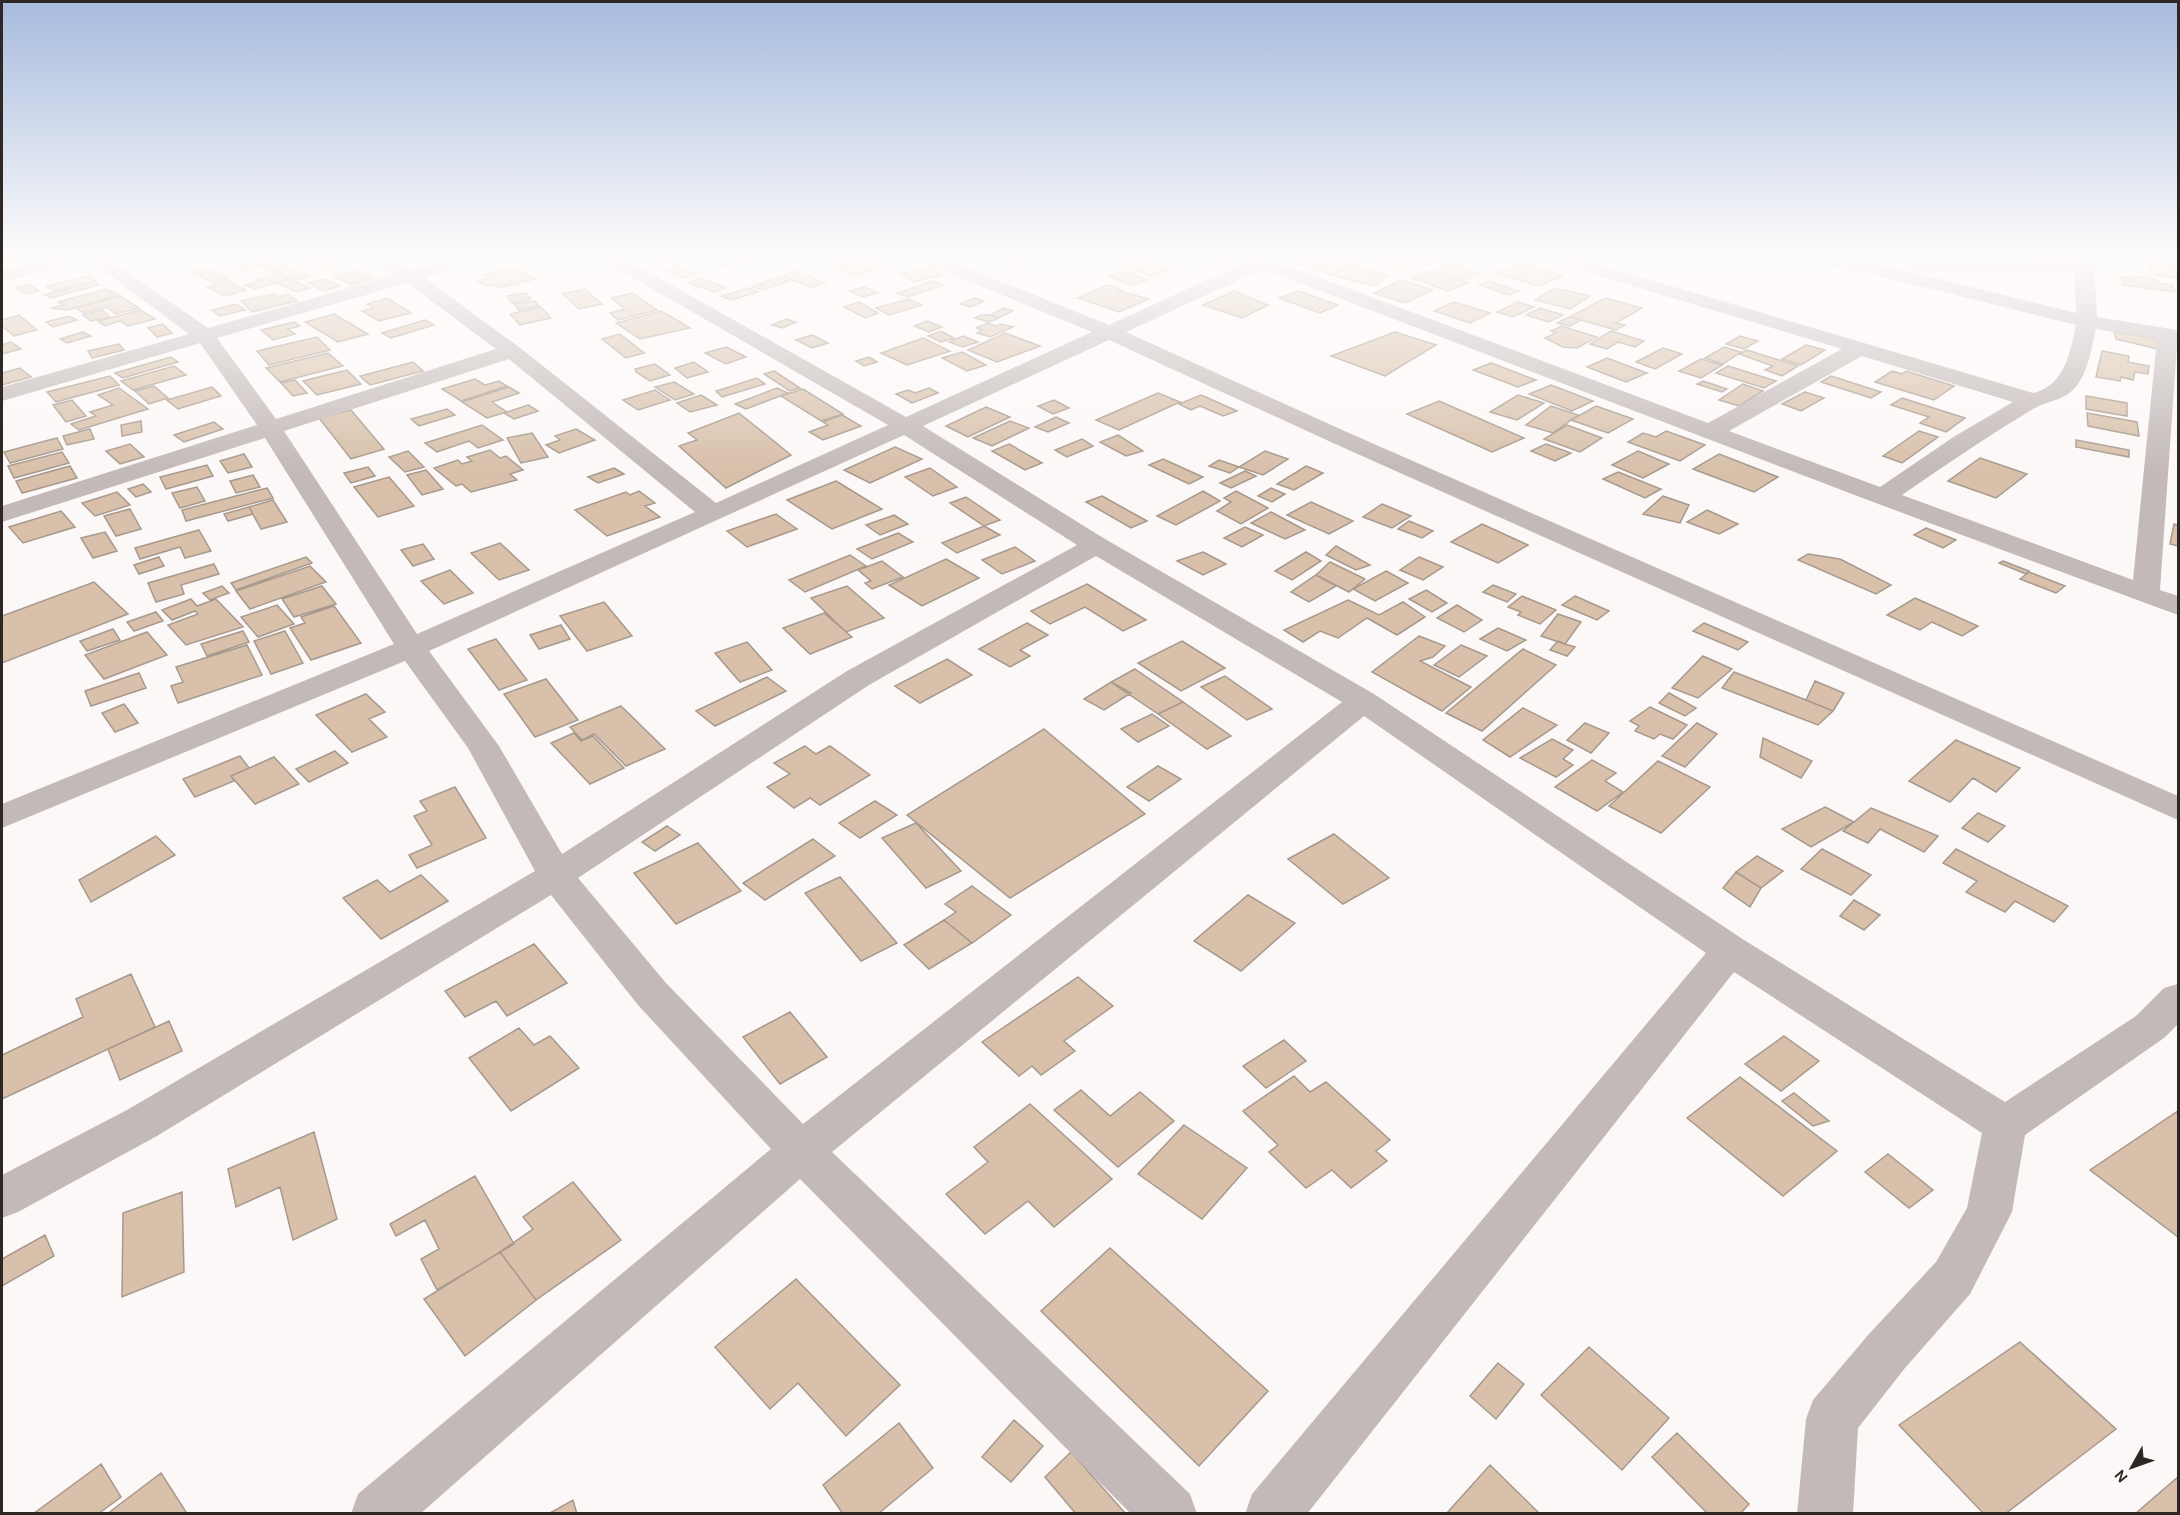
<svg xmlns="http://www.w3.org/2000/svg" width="2180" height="1515" viewBox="0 0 2180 1515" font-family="Karla,sans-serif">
<rect width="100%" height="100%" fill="#fcf8f7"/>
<path fill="#d8c0aa" stroke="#a7998d" stroke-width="1.5" d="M270 258H289L261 265 253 262Z
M329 258 341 267 326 270 319 265 302 268 297 264Z
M642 258H663L671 262 657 266Z
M843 258H870L888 266 854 276 825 263Z
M1002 258H1038L1042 259 1020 266Z
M1134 258H1151L1178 267 1151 276 1116 263Z
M1229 258 1237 261 1216 268 1204 263 1210 261 1203 259Z
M1301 258H1378L1331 275 1291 262Z
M1378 258H1395L1418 265 1403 270 1371 260Z
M1401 258H1449L1429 266Z
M2129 258 2173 262 2178 278 2151 274 2147 263 2130 261Z
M740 259 749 262 731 268 721 265Z
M241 260 259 266 246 271 227 265Z
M1520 263 1562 276 1538 286 1496 273Z
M275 264 285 267 271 271 261 268Z
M1451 264 1480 274 1464 280 1435 270Z
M680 266 696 275 681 278 665 270Z
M1356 266 1388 276 1374 286 1331 275Z
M288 267 312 276 297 280 273 272Z
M515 267 535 279 500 288 495 285 487 286 478 281 487 279 482 275Z
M930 267 942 275 914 282 900 274Z
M207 268 229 279 214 283 192 272Z
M354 271 374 278 352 285 333 277Z
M795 271 825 283 812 288 782 276Z
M1124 271 1147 280 1131 285 1108 276Z
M1430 271 1468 283 1448 291 1411 278Z
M276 273 289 279 255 289 244 285 261 281 256 280Z
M89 276 96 281 54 291 46 286Z
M2135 276 2156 279 2158 283 2172 285 2175 292 2123 285 2121 277 2136 279Z
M778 277 789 281 763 290 752 287Z
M700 278 726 288 714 292 688 283Z
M289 279 310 288 297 292 276 283Z
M325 279 340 286 324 291 308 283Z
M1401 280 1433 290 1405 303 1374 293Z
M229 281 246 290 225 296 207 287Z
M932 281 944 285 908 297 897 293Z
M1489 281 1519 291 1509 295 1479 285Z
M94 282 99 285 51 298 45 295Z
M29 284 39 291 26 294 16 287Z
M1108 285 1122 290 1118 291 1149 299 1119 312 1078 298Z
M864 287 878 293 862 297 850 291Z
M748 288 758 292 731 300 721 296Z
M1555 288 1590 296 1570 309 1535 300Z
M106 289 120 295 67 310 51 308 64 305 58 302Z
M585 289 602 304 579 309 563 294Z
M1234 291 1268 305 1242 318 1203 305Z
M1298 291 1338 305 1320 313 1279 298Z
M526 293 531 299 512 303 507 296Z
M633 293 657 310 618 320 610 313 625 309 611 298Z
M274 294 278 297 288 294 297 301 252 312 241 301Z
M120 296 139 308 116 314 106 307 84 313 76 308Z
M387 298 411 313 379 321 362 311 373 308 367 304Z
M974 298 984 301 970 307 960 304Z
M1605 298 1642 308 1616 323 1625 325 1616 330 1570 317Z
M909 299 922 305 889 315 876 308Z
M535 301 539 306 519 310 514 304Z
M859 302 878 313 865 318 844 307Z
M1454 302 1490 313 1470 323 1434 311Z
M1518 302 1534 307 1513 317 1497 312Z
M236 304 245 310 220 316 212 310Z
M541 307 551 318 520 325 510 314Z
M1004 308 1013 311 999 318 990 315Z
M1540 308 1563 315 1549 322 1526 315Z
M102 310 110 317 91 321 83 315Z
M140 310 155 319 128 326 120 321 105 326 98 321Z
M661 311 690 328 640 339 616 323Z
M334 314 368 334 338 342 305 322Z
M19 315 37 330 14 336 2 326V320Z
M981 315H990L999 318 989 322 975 318Z
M69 316 77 320 53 327 46 322Z
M1569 317 1581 320 1570 326 1557 323Z
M786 319 796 322 782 328 772 325Z
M425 320 434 325 391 338 382 333Z
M927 321 942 327 929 332 914 326Z
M294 322 300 326 288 329 295 334 273 340 261 330Z
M988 323 996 326 1002 324 1013 327 990 337 977 333 982 330 976 328Z
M163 324 172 333 157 337 148 328Z
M1561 326 1597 337 1577 348 1563 347 1545 338 1556 333 1551 331Z
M941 331 954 338 941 342 928 336Z
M1611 331 1644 341 1635 347 1618 342 1607 349 1590 344Z
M83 332 91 336 67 343 60 339Z
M1395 332 1436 345 1385 376 1331 356Z
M2114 332 2159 339 2162 350 2116 339Z
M1005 333 1040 346 997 362 968 350Z
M620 334 644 353 626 358 602 339Z
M812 335 828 343 812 348 796 340Z
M963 336 978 342 963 347 949 342Z
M1740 336 1758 341 1744 349 1726 344Z
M317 337 330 350 269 365 257 351Z
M923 338 950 351 907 365 881 353Z
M11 342 21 349 2 354V345Z
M119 344 124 350 92 358 88 351Z
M1806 345 1825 350 1801 365 1782 359Z
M726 347 746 357 726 364 705 353Z
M1724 347 1741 352 1723 364 1705 358Z
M1663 348 1682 354 1655 369 1636 362Z
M1747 350 1798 366 1782 376 1765 370 1773 366 1739 354Z
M2102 351 2129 356 2128 362 2149 366 2148 374 2135 372 2133 380 2121 377 2120 381 2096 377Z
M962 352 986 365 967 371 942 358Z
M328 353 343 366 280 382 266 368Z
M171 357 178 362 123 378 115 373Z
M869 357 877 362 864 366 856 361Z
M1607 358 1647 373 1626 382 1587 367Z
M1701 359 1722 365 1701 378 1679 371Z
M413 362 423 371 370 385 360 376Z
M694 362 708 372 687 378 675 368Z
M1491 363 1536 380 1518 387 1473 370Z
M655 364 670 375 650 381 636 372 635 369Z
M174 366 186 375 133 390 121 381Z
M1728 366 1776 381 1764 388 1716 373Z
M20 368 31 377 2 385V373Z
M347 370 361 384 317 395 303 381Z
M774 371 800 388 790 391 764 374Z
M1892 371 1902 374 1906 371 1954 386 1934 400 1875 382Z
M110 376 119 385 56 402 47 392Z
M1831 376 1881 392 1871 398 1821 382Z
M757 378 765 384 722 397 716 391Z
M475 379 485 385 499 381 507 386 461 401 442 389Z
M295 380 307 393 293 396 281 383Z
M1703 381 1727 389 1722 392 1697 384Z
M674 382 694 394 675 400 655 387Z
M1743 384 1763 391 1739 406 1719 400Z
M1551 385 1593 401 1572 411 1529 394Z
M154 386 168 398 149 404 135 391Z
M212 387 221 396 178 409 167 400Z
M509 387 519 393 492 402 507 412 487 418 462 402Z
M119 388 148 409 79 430 71 424 96 416 90 412 113 405 98 395Z
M777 388 788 393 746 409 735 404Z
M929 388 938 393 912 403 896 394 908 390 915 393Z
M803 389 843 414 821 421 781 396Z
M655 390 670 400 638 410 623 400Z
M1805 392 1824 398 1801 411 1782 404Z
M1158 393 1180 402 1119 430 1096 420Z
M701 395 717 405 690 412 677 403Z
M1201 395 1237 411 1223 416 1200 406 1191 410 1179 404Z
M1518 395 1544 403 1517 420 1490 412Z
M2086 396 2127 403V416L2086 409Z
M1902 398 1965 418 1946 432 1920 423 1929 417 1891 405Z
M72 400 86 416 66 422 53 405Z
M1054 400 1069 408 1053 414 1038 406Z
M1439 401 1524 438 1492 452 1407 414Z
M528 405 538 411 514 419 504 413Z
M1551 406 1578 415 1553 433 1526 425Z
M1596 406 1633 419 1608 433 1571 420Z
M986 407 1010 417 968 437 946 426Z
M447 409 455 415 419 426 411 419Z
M351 410 384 449 351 459 319 418Z
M739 413 791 455 726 488 679 446 697 440 688 433Z
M2087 413 2137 422 2139 436 2088 426Z
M842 415 861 426 823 440 809 432 828 425 823 422Z
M1056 417 1069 423 1048 432 1035 427Z
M141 421 142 432 122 436 121 425Z
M1010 421 1029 428 992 446 973 438Z
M214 422 223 429 184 442 174 435Z
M482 425 503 440 478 448 469 441 437 452 425 443Z
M1567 425 1602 438 1580 452 1544 439Z
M90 429 94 439 67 445 63 436Z
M576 429 595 440 559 453 546 445 560 440 555 436Z
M1666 431 1705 445 1680 461 1628 442 1643 433 1656 437Z
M1919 431 1938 437 1902 463 1883 456Z
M532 433 548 457 521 463 507 438Z
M1118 435 1143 451 1126 456 1100 442Z
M57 438 63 449 10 463 4 452Z
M1082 439 1093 446 1067 457 1055 450Z
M2076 440 2129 450V457L2076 447Z
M130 444 144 457 120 464 106 451Z
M1009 444 1042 463 1025 470 992 451Z
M1546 444 1571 453 1555 461 1531 451Z
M895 447 922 459 870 483 844 470Z
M490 450 500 458 506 456 523 470 510 474 517 480 471 492 462 484 456 486 434 468 458 460 462 464 472 461 467 457Z
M408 451 424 467 405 472 389 457Z
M1265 451 1288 459 1263 475 1239 467Z
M1638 451 1669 464 1643 478 1612 465Z
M62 452 69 463 14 478 8 466Z
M244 454 252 467 228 473 220 461Z
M1719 454 1778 477 1754 492 1693 469Z
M1980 458 2027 474 1996 498 1948 481Z
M1163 459 1203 477 1189 484 1149 465Z
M1219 460 1239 467 1230 473 1209 466Z
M207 465 213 476 166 489 160 477Z
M70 466 77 478 22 493 16 481Z
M1306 466 1323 473 1294 490 1277 484Z
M368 467 375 476 351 483 344 473Z
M614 468 624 474 598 483 588 477Z
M930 468 957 487 933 496 905 477Z
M426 470 443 489 422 495 407 475Z
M1245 471 1256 476 1231 488 1220 483Z
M1618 472 1661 489 1645 498 1603 479Z
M253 475 260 487 236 493 230 481Z
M389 477 414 506 378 517 354 487Z
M836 481 882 509 832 529 787 500Z
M143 484 151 492 136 497 128 489Z
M197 487 205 501 180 508 172 493Z
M267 488 273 498 186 521 182 510Z
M1271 488 1285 494 1272 502 1258 496Z
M639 491 655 503 645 506 660 517 607 536 575 510 626 492 630 495Z
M1203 491 1220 501 1176 525 1157 516Z
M1236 491 1268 508 1241 524 1217 511 1231 502 1224 498Z
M117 492 130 505 95 516 82 503Z
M1102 496 1147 521 1131 528 1086 502Z
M1663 496 1689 505 1680 523 1643 514Z
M966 497 1000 520 984 526 950 503Z
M273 500 287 522 261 529 249 507Z
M1311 502 1353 521 1329 534 1287 515Z
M1382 504 1411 516 1392 528 1363 517Z
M249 507 253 514 228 521 224 514Z
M130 509 141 529 116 536 104 516Z
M1707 510 1738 524 1719 534 1687 522Z
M61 511 75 527 23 543 9 527Z
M1271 512 1305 530 1285 539 1251 523Z
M776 514 797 529 747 547 727 531Z
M894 515 908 524 880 535 866 525Z
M1409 521 1433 531 1422 538 1398 529Z
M1482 524 1528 545 1498 563 1451 542Z
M2174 524 2178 525V546L2170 544Z
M984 526 1000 535 957 553 942 543Z
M1245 527 1263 535 1242 547 1224 538Z
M1926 528 1956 540 1943 548 1914 535Z
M199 530 211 551 185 558 180 547 140 559 135 548Z
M105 532 117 551 93 558 81 538Z
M898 533 913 542 872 559 857 549Z
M500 543 529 570 499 580 471 553Z
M423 544 434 559 413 566 401 550Z
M1336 546 1370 565 1356 570 1326 555Z
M1015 547 1035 561 1002 574 982 560Z
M1203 552 1226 564 1203 575 1177 561Z
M1306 552 1321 561 1292 580 1275 571Z
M1808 554 1840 559 1891 585 1876 594 1798 560Z
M850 555 866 566 805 592 789 580Z
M159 557 164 566 139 574 134 565Z
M306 557 312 563 236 590 231 583Z
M1419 557 1443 567 1423 580 1400 570Z
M946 559 979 578 922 606 889 585Z
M882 561 903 577 872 589 865 583 871 581 858 570Z
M2003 561 2029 571 2026 574 1999 563Z
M1330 562 1365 579 1349 592 1316 575Z
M214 564 219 574 181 585 184 594 156 602 148 583Z
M310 566 326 582 250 609 236 591Z
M450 570 473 593 444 604 421 581Z
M1386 571 1408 583 1375 601 1353 589Z
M2029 572 2065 586 2056 593 2020 579Z
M1316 575 1336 586 1309 602 1291 592Z
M94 582 128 614 2 663V616Z
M1087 584 1146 620 1123 631 1085 607 1050 624 1031 611Z
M1493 585 1516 594 1507 602 1483 592Z
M222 586 229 593 210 600 203 593Z
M322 586 336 604 294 617 282 599Z
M847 586 884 618 846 632 811 598Z
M1426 590 1447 603 1432 612 1409 599Z
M1522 596 1556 610 1540 624 1518 615 1521 612 1508 607Z
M1575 596 1609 611 1597 620 1562 605Z
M1915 598 1978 626 1962 636 1932 622 1920 630 1887 615Z
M191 599 197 606 216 599 243 627 186 645 168 625 198 614 195 611 172 620 162 610Z
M1348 600 1379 615 1403 602 1425 617 1397 635 1367 618 1338 638 1320 631 1303 642 1284 630Z
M604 602 632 636 587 651 560 616Z
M277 605 294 624 258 637 241 617Z
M1457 605 1482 620 1464 632 1437 618Z
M334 606 361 643 311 660 290 628 305 623 301 617Z
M156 612 163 621 134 631 127 622Z
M824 613 852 637 810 654 783 628Z
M1558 614 1581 622 1565 644 1541 636Z
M1027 623 1048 635 1020 650 1030 656 1010 667 979 649Z
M1704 623 1748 642 1738 650 1693 631Z
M561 625 570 639 539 649 530 635Z
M1498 628 1526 640 1507 651 1480 639Z
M113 629 120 640 87 651 80 641Z
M243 631 249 642 207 656 201 644Z
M285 631 303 663 271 674 254 641Z
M147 632 167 655 104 679 85 655Z
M1419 636 1445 646 1433 657 1420 661 1471 687 1442 711 1372 672Z
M496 639 527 680 499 690 468 649Z
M1182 641 1225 668 1181 691 1138 663Z
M1558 641 1565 644 1575 647 1567 656 1550 650Z
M747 642 772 670 740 682 715 653Z
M247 645 262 675 178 703 171 686 183 682 176 667Z
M1461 645 1487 656 1459 677 1434 665Z
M1523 649 1556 665 1482 731 1446 713Z
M1703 656 1732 669 1698 698 1672 688Z
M947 659 972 675 920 703 895 686Z
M1135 669 1183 702 1158 714 1111 682Z
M1734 672 1806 700 1833 711 1818 725 1722 688Z
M139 673 146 688 91 706 85 691Z
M1225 676 1272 709 1247 720 1201 687Z
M767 677 786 691 715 726 696 711Z
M546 679 578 720 535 737 504 694Z
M1815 681 1844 693 1833 711 1806 700Z
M1111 682 1131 693 1104 710 1084 699Z
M1669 693 1696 708 1685 716 1659 703Z
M366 694 385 712 369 719 387 737 352 752 316 715Z
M1183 702 1231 736 1207 749 1158 714Z
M124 704 138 723 115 732 102 713Z
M621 706 665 749 626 766 594 734 582 740 570 727Z
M1650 707 1687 725 1673 739 1660 734 1654 739 1635 731 1639 726 1630 721Z
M1523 708 1557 725 1510 757 1483 740Z
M1152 714 1169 726 1138 742 1121 729Z
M1585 723 1609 733 1591 753 1567 740Z
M1697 723 1717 734 1685 767 1662 756Z
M1044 729 1145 814 1010 898 907 815Z
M574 733 581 741 593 736 624 768 590 784 551 743Z
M1763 738 1812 761 1801 778 1760 757Z
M1552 739 1573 750 1563 759 1573 765 1556 777 1520 758Z
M1956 740 2020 768 1996 792 1973 778 1950 802 1909 781Z
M805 746 816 754 830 746 870 775 820 805 810 798 794 808 767 787 790 774 774 763Z
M335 751 348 763 309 782 296 769Z
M240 756 249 768 231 776 234 781 195 797 183 779Z
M274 757 299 784 255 804 231 776Z
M1592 760 1616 773 1605 781 1623 792 1597 811 1555 787Z
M1658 761 1710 787 1661 833 1609 806Z
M1158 766 1181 779 1149 801 1127 787Z
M455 787 486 838 417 868 409 855 432 845 414 816 427 811 420 801Z
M875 801 897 815 860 838 839 823Z
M1825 807 1854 822 1811 847 1782 829Z
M1871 808 1938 836 1924 852 1880 829 1868 843 1843 831Z
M1978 813 2005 826 1988 842 1962 828Z
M916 823 961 871 926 888 882 838Z
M667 826 680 835 655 851 642 842Z
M1334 834 1389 878 1343 904 1288 859Z
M156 836 175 855 91 902 79 880Z
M813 839 835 856 765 900 743 883Z
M698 843 741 891 676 924 634 873Z
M1822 849 1871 875 1851 895 1801 869Z
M1956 849 2068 906 2054 922 2015 901 2005 912 1966 892 1977 881 1943 863Z
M1757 856 1783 871 1761 888 1736 872Z
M1736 872 1761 888 1750 907 1723 888Z
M421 875 448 901 381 939 343 898 377 880 390 892Z
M840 877 897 943 861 961 805 893Z
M972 886 1011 915 972 943 944 920 956 912 945 904Z
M1248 895 1295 923 1241 971 1194 941Z
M1854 900 1880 915 1864 930 1840 916Z
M944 920 972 943 929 969 904 945Z
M534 944 567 983 507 1016 496 1001 465 1017 445 991Z
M131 974 155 1027 2 1099V1055L83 1017 76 999Z
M1078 977 1113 1006 1064 1041 1075 1051 1041 1075 1032 1066 1019 1076 982 1042Z
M790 1012 827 1057 780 1084 743 1037Z
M169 1021 182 1051 120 1080 108 1049Z
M519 1028 534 1045 550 1036 579 1068 511 1111 469 1058Z
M1784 1036 1819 1061 1781 1091 1745 1064Z
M1284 1040 1306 1061 1266 1088 1243 1066Z
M1294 1076 1310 1092 1326 1082 1390 1140 1376 1151 1387 1161 1351 1188 1332 1170 1306 1188 1269 1152 1278 1145 1243 1111Z
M1740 1077 1837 1151 1783 1196 1687 1118Z
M1081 1090 1110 1116 1140 1092 1174 1121 1118 1167 1054 1110Z
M1794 1093 1829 1121 1813 1126 1782 1101Z
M1030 1104 1112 1179 1054 1227 1028 1201 985 1234 946 1194 988 1162 974 1147Z
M2178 1111V1237L2090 1170Z
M1184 1125 1247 1168 1202 1219 1138 1174Z
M314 1132 337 1219 293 1240 280 1187 236 1207 228 1169Z
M1888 1154 1933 1190 1909 1208 1865 1172Z
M475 1176 514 1244 437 1290 421 1259 439 1249 425 1220 396 1236 390 1224Z
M573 1182 621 1240 536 1300 500 1252 533 1229 523 1217Z
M182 1192 184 1272 122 1297 123 1213Z
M45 1235 54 1256 2 1286V1259Z
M1110 1248 1268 1391 1199 1466 1041 1311Z
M500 1252 536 1300 465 1356 424 1299Z
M796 1279 900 1385 846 1436 798 1383 770 1409 715 1347Z
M2020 1342 2116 1429 2005 1514H1984L1899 1425Z
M1589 1347 1669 1418 1622 1470 1541 1395Z
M1498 1363 1524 1384 1496 1419 1470 1396Z
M1014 1420 1043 1446 1011 1482 982 1457Z
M899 1423 933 1468 878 1514H843L823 1485Z
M1677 1433 1749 1504 1740 1514H1708L1652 1457Z
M1071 1452 1126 1514H1076L1045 1477Z
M101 1464 121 1497 98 1514H33Z
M1490 1465 1540 1514H1446Z
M161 1473 186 1512 183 1514H107Z
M2178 1477V1514H2135Z
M573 1500 577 1514H548Z"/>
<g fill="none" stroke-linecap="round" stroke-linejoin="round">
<path fill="#c3b9b9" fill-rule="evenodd" d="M51 258H80L77 262 2 282V270Z
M87 258H107L208 328 394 275 370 262 367 258H389L412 269 454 258H481L478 262 425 278 519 347 716 503 888 425 606 262 603 258H624L906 417 1092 332 922 262 919 258H943L1109 325 1246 262 1242 258H1280L1278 262 1708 423 1842 349 1553 262 1550 258H1577L2033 393C2064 386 2070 354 2076 325L1863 272 1800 263 1791 258H1840L1863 260 2076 313 2074 271H1914L1905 265 1914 259 2094 258 2097 317 2178 330 2160 590 2178 596V615L1873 502 1263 269 1126 332 1349 433 2178 796V820L1333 443 1109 340 923 426 1105 539 1374 694 1744 940 2005 1102 2136 1016 2164 988 2178 984V1024L2164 1038 2025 1135 2012 1212 1970 1294 1905 1368 1858 1428 1853 1514H1797L1806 1419 1813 1400 1869 1334 1936 1262 1967 1208 1982 1133 1734 972 1307 1514H1245L1252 1494 1706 953 1364 716 832 1152 1190 1494 1197 1514H1131L800 1179 420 1514H351L358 1494 771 1149 638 1005 551 895 157 1136 18 1212 2 1218V1175L127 1110 535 871 468 748 405 661 2 828V804L394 644 265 438 2 522V506L257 425 200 343 2 401V387L189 334ZM407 283 496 349 276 419 217 338ZM2096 329 2157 339 2133 580 1902 495C1945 465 1988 436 2033 409 2047 401 2062 401 2074 389 2087 376 2092 347 2096 329ZM1862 356 2013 402 1955 436 1880 487 1729 431ZM509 359 695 512 417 634 284 431ZM904 435 1077 545 847 671 562 854 499 746 429 651ZM1096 556 1342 702 803 1124 666 983 578 878 869 685Z
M2165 258H2178V263L2168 262Z"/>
</g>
<linearGradient id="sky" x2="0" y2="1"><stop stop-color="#a7bbde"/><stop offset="0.55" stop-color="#fefcfb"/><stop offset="1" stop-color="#fefcfb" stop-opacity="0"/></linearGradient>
<rect width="2180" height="470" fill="url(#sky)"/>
<rect width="2180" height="1515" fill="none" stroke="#2e2724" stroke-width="6"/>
<g transform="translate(2132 1467) rotate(230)" stroke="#fcf8f7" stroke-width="4.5" paint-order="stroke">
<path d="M0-4.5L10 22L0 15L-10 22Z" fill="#2e2724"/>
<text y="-9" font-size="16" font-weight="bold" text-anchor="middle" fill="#2e2724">N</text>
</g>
</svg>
